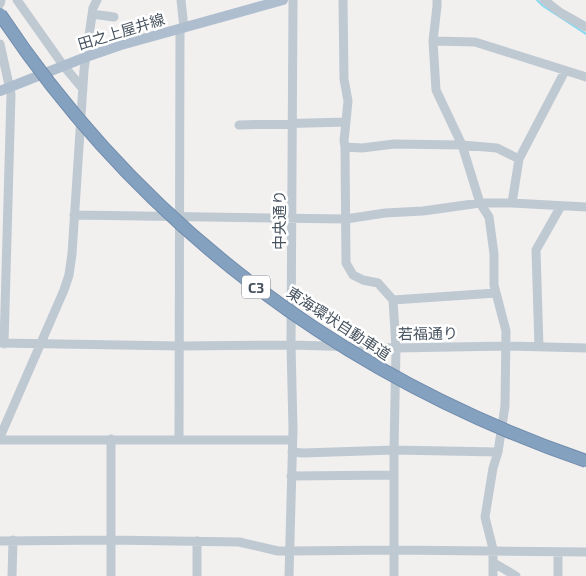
<svg xmlns="http://www.w3.org/2000/svg" width="586" height="576" viewBox="0 0 586 576" font-family="'Exo 2','Noto Sans JP',sans-serif">
<rect width="100%" height="100%" fill="#f2efef"/>
<g fill="none" stroke-linecap="round" stroke-linejoin="round">
<path stroke="#87d9f0" stroke-width="2" d="M537 0 543 6 586 34"/>
<path stroke="#bfc9d2" stroke-width="9" d="M17 0 63 65 83 89
M181 0 184 28
M343 0 344 79 348 101 344 141 345 147 346 263 353 275 363 280 378 283 393 300 396 348 394 450V576
M437 0V6L433 41 436 90 462 145 480 203 489 217 494 254V285L506 331 505 406 498 452 493 468 485 517 493 549V576
M544 0 561 13 586 27
M0 4 1 0
M92 14 114 17
M433 41 475 42 586 77
M0 44 11 94 4 344
M239 125 346 122
M345 147 362 148 394 144 462 145 497 148 519 159
M512 203 519 159 565 71
M74 215 346 219 385 213 423 211 480 203H512L586 207
M393 300 496 293
M0 343 180 346 291 345 396 348 507 346 586 348
M539 347 536 250 561 206
M0 437 64 290 69 275 72 254 84 70 93 8 97 0
M179 439 180 29
M0 440H292
M292 452 303 453 394 450 498 452
M291 476 394 475
M0 541 110 540 239 542 278 551H290L394 550 586 552
M197 541V576
M494 563 516 576
M12 576 13 540
M111 576V439
M289 576 293 429 291 345 293 0
M558 576V553"/>
<path stroke="#aebecf" stroke-width="10" d="M0 91 86 57 121 45 283 0"/>
<defs>
<path id="highway-bridge" d="M0 14C142 228 345 378 586 461"/>
</defs>
<use href="#highway-bridge" stroke="#708cac" stroke-width="14" stroke-linecap="butt"/>
<use href="#highway-bridge" stroke="#85a1c0" stroke-width="12"/>
</g>
<g text-anchor="middle" dominant-baseline="central" stroke-width="5" stroke-linejoin="round" paint-order="stroke">
<rect fill="#fff" stroke="#7e868e" stroke-width="1" x="242" y="275.5" width="28" height="23" rx="4"/>
<g font-size="14" font-weight="bold" fill="#46525e">
<text x="256" y="287">C3</text>
</g>
<g font-size="15" fill="#46525e" stroke="#fff">
<text transform="translate(121 31) rotate(-17)">田之上屋井線</text>
<text transform="translate(279 220) rotate(-90)">中央通り</text>
<text transform="translate(339 323) rotate(33)">東海環状自動車道</text>
<text transform="translate(428 333) rotate(-1)">若福通り</text>
</g>
</g>
</svg>
